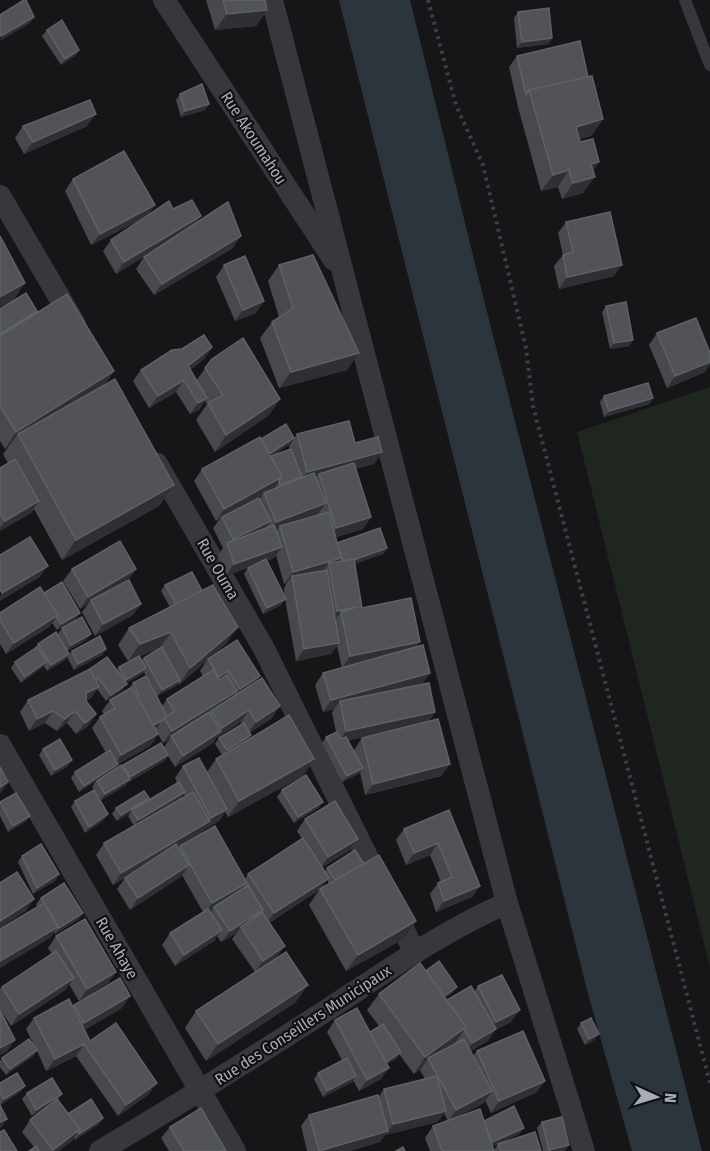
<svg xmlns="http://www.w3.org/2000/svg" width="710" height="1151" viewBox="0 0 710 1151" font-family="'Fira Sans Condensed',sans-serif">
<rect width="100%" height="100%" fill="#161618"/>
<path fill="#1e261f" d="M710 387V968L577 432Z"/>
<path fill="#2c353c" d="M339 0H410L487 312 702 1151H632L587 990Z"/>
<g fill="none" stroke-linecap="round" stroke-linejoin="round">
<path stroke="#3d3f44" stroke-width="4" stroke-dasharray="3 4.5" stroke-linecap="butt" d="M428 0 456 105 483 165 526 348 533 406 710 1083"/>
<path stroke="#37383d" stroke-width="12" d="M685 0 710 65"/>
<path stroke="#37383d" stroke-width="22" d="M164 0 334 260
M272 0 507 903 584 1151
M0 196 75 324
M157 464 263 647 415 953
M0 745 235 1151
M100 1151C178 1105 254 1057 330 1008 387 971 444 930 507 903"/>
</g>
<path fill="#47494d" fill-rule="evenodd" d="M206 0H265L267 10 256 26 215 30Z
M518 12 552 38 548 44 517 48 514 18Z
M47 30 79 50 75 56 61 65 42 36Z
M517 56 588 77 603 119 591 136 579 139 593 171 583 193 562 199 558 187 541 191 518 107 509 67Z
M180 94 209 104 205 110 181 117 176 100Z
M23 126H87L24 154 15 138Z
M73 179 148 216 173 209 201 216 196 223 233 248 154 295 136 269 144 257 156 249 116 274 103 251 111 240 143 218 91 245 65 191Z
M566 222 614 276 559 289 554 266 563 255 558 233Z
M224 265 256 313 235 321 216 277Z
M279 265 347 370 279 388 260 338 272 322 279 317 268 281Z
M606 306 633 340 629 346 610 349 602 312Z
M0 309 37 311 35 314 114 371 104 385 174 485 159 506 62 560 34 509 31 513 0 531V468L8 463 3 454 9 446 5 449 0 441Z
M657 333 705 372 667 388 649 345Z
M212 347 204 359 190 370 196 381 212 359 280 399 269 415 215 452 196 420 207 404 205 401 199 410 190 414 176 392 149 408 133 381 141 370Z
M604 396 653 398 649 404 604 417 600 402Z
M297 434 355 443 382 452 374 464 356 468 371 517 363 529 336 537 337 543 387 548 383 554 354 564 362 608 416 647 430 673 422 684 435 712 429 721 450 764 441 776 365 795 360 772 358 774 342 782 322 743 326 737 336 732 332 713 334 709 323 712 315 685 323 673 342 668 337 646 331 654 296 661 285 599 281 605 263 614 244 574 248 568 252 566 226 576 218 555 223 548 213 528 220 519 216 521 194 481 202 469 261 439 290 444 271 456 290 449 289 446ZM262 495 260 499 240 508ZM276 555 284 584 287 583 284 588 285 598 267 561 274 558ZM375 735 362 738 354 750 355 754 348 740Z
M72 569H136L128 580 141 604 133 615 95 636 82 612 88 604 80 609 63 581Z
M165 585 226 644 209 658 257 681 272 718 249 733 248 739 314 759 303 776 228 817 225 812 219 821 204 830 201 833 177 847 178 849 180 846 245 879 248 874 302 839 297 831 305 819 350 850 322 867 325 871 327 868 364 864 416 921 405 938 346 971 309 905 319 890 269 923 276 958 255 972 232 939 237 933 221 942 217 936 214 941 175 966 162 945 170 933 203 912 182 875 130 910 117 889 125 878 113 885 96 855 104 843 185 796 184 794 181 798 134 826 128 816 130 813 117 821 112 814 116 808 149 798 146 801 177 783 175 778 183 766 207 772 216 759 222 755 215 744 219 738 242 724 241 722 216 738 213 743 175 767 168 756 164 761 127 783 126 785 101 800 92 787 96 781 79 792 71 778 75 772 106 753 92 728 100 717 104 715 102 711 110 700 129 689 133 683 146 676 144 672 142 674 126 683 122 690 106 701 97 689 91 698 86 701 96 714 88 726 76 734 67 723 57 731 45 723 29 731 20 712 28 700 117 670 119 667 135 658 128 661 118 645 129 628 170 607 161 591ZM158 649 144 658 142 660 140 656ZM207 660 200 671 203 676 167 699 162 706 157 696 176 686 178 683 179 685ZM158 734 163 743 169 740 164 747 115 769 118 764 150 746ZM327 880 329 884 322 888Z
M44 593 76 619 57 630 52 623 49 627 6 654 0 644V613Z
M62 628 86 640 67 651 69 654 65 660 47 671 44 666 21 683 11 668 15 662 34 649 38 644 66 648 58 634Z
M106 649 102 655 74 670 67 657 72 651Z
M43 749 68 766 51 776 39 755Z
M282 790 323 802 318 808 294 823 277 797Z
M75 801 104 820 85 833 71 807Z
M0 802 30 816 25 822 8 832 0 816Z
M449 810 480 886 472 897 436 912 430 894 438 883 441 882 430 855 406 865 396 840 404 829Z
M22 856 59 874 55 881 33 894 18 862Z
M41 898 79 919 55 934 54 932 50 938 36 904Z
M56 936 116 972 108 983 79 1001 69 984 65 990 11 1026 0 1009V989L2 987 52 954 48 948Z
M426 971 457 987 452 993 445 998 447 1000 474 992 478 986 511 1022 495 1030 488 1041 470 1051 473 1056 477 1051 537 1092 491 1113 485 1100 484 1103 455 1118 484 1121 524 1128 519 1134 498 1144 541 1151H430L425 1138 433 1126 448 1121 444 1113 437 1122 385 1135 380 1142 350 1151H307L301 1126 309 1115 378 1098 384 1089 425 1079 420 1070 422 1068 414 1074 399 1054 397 1058 387 1064 381 1079 359 1091 353 1080 352 1082 323 1097 314 1079 318 1073 342 1060 327 1032 335 1020 370 1032 379 1026 367 1010 379 994ZM498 1144 494 1150 493 1146Z
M296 1002 206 1061 185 1028 196 1011Z
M74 1005 122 1008 84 1030 90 1041 149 1094 118 1116 76 1056 46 1071 37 1051 33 1056 6 1075 0 1067V1061L2 1058 33 1043 26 1029 34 1018 73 1007Z
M581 1023 594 1040 585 1045 577 1029Z
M0 1083 25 1086 20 1092 0 1105V1129Z
M27 1093 58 1100 68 1114 103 1118 99 1124 75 1140 74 1138 72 1141 58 1151H29L34 1147 22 1132 30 1120 48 1106 32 1116 22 1099Z
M542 1122 565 1151H543L537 1128Z
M170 1127 226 1151H169L161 1138Z"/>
<path fill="#2f3033" d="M267 10 256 26 215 30 227 14Z
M34 17 30 23 0 41 1 36Z
M552 38 548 44 517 48 522 42Z
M79 50 75 56 61 65 65 59Z
M209 104 205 110 181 117 185 111Z
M96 114 87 126 24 154 33 142Z
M603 119 591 136 564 143 576 127Z
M599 162 588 178 591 164Z
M569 170 558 187 541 191 553 175Z
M595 177 583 193 562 199 573 183Z
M155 205 147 217 91 245 100 234Z
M201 216 193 227 116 274 124 262Z
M241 236 233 248 154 295 162 284Z
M622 265 614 276 559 289 567 277Z
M25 283 14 300 0 307V297Z
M264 301 256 313 235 321 243 310Z
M37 311 29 323 0 341V334Z
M633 340 629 346 610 349 614 343Z
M212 347 204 359 180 378 188 366Z
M359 353 347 370 279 388 291 372Z
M710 362V365L705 372 667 388 675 376Z
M114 371 103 387 18 434 9 446 5 449 16 432Z
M184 380 176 392 149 408 158 396Z
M207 398 199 410 190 414 198 403Z
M653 398 649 404 604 417 609 411Z
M280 399 269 415 215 452 226 435Z
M294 438 290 444 262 462 267 456Z
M382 452 374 464 320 478 319 474 315 479 299 484 307 472Z
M282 477 274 489 264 493 262 495 222 518V517L216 521 224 509Z
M174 485 159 506 62 560 76 540Z
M39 501 31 513 0 531V528L5 521Z
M326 503 318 514 281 529 280 526 277 530 268 534 276 522Z
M371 517 363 529 327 540 336 528Z
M271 521 262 532 228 546 233 539Z
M282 547 274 558 226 576 234 564Z
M387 548 383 554 340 569 344 563Z
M341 558 333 570 329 563 322 573 292 576 287 583 284 584 293 572Z
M48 566 40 577 0 601V596L2 593Z
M136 569 128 581 91 600 88 604 80 609 88 597Z
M286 599 281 605 263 614 267 608Z
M141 604 133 615 95 636 103 624Z
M357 607 341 612 334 621 329 622 337 611Z
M80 613 76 619 57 630 61 624Z
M58 615 49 627 6 654 14 643Z
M238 627 226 644 179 685 190 668Z
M171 632 159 649 128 661 140 644Z
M91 634 86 640 67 651 71 645Z
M420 642 412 654 342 668 350 656Z
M339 643 331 654 296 661 304 649Z
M106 649 102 655 74 670 78 664Z
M69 654 65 660 47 671 51 665Z
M47 661 43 667 21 683 25 677Z
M146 668 142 674 122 686 126 680Z
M228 671 220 683 211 688 219 677Z
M430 673 422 684 340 701 334 709 323 712 331 700Z
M260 676 252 688 231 701 240 689Z
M180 680 176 686 157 696 162 690Z
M127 684 122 690 106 701 111 695Z
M99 687 91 698 78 705 86 693Z
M237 691 229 702 211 711 208 716 171 736 169 740 163 743 172 731Z
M280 706 272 718 248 733 256 722Z
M249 710 241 722 216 738 213 743 175 767 183 756 219 733 222 728Z
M53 711 45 723 29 731 37 719Z
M75 711 67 723 57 731 65 719Z
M435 712 427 724 338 743 346 731Z
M96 714 88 726 76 734 85 723Z
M162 721 158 727 146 733 151 727Z
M158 734 150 746 113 766 121 755Z
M251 735 247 741 223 756 227 750Z
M168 755 164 761 127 783 126 785 101 800 105 794 129 780 130 777Z
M314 759 303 776 228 817 239 801Z
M72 760 68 766 51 776 55 770Z
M118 764 114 770 79 792 84 786Z
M450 764 441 776 365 795 373 784Z
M363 768 358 774 342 782 347 776Z
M8 782 0 794V787Z
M185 792 181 798 134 826 138 820Z
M149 798 144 804 132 810 130 813 117 821 121 815Z
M323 802 318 808 294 823 298 817Z
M227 809 219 821 204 830 201 833 113 885 121 873 209 821 211 818Z
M108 814 104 820 85 833 89 827Z
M30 816 25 822 8 832 13 826Z
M358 839 350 850 320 869 328 857Z
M438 843 430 855 406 865 414 853Z
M189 865 181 877 130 910 138 898Z
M59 874 55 881 33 894 37 888Z
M329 878 321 889 265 925 274 913Z
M247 883 239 895 214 907 212 910 204 915 212 903Z
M480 886 472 897 436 912 444 901Z
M34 899 26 911 0 928V921Z
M263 910 255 921 241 927 237 933 221 942 230 931Z
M83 913 79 919 55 934 59 928Z
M416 921 405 938 346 971 358 955Z
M58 927 50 938 0 968V961Z
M222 930 214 941 175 966 184 955Z
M285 946 276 958 255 972 263 961Z
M116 972 108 983 79 1001 87 989Z
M74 978 65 990 11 1026 19 1014Z
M308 985 296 1002 206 1061 218 1044Z
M457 987 452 993 434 1006 438 1000Z
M130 996 122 1008 76 1035 84 1023Z
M520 1010 511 1022 495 1030 488 1041 464 1055 472 1043 487 1034 496 1022Z
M466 1027 455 1043 430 1061 428 1058 422 1068 414 1074 425 1057Z
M599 1034 594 1040 585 1045 589 1039Z
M15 1040 7 1052 0 1055V1048Z
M84 1044 76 1056 46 1071 55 1059Z
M37 1050 33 1056 6 1075 10 1069Z
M401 1052 397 1058 380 1069 384 1063Z
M389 1068 381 1079 359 1091 367 1080Z
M356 1076 352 1082 323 1097 327 1091Z
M545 1081 537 1092 491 1113 499 1101Z
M157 1083 149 1094 118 1116 126 1105Z
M25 1086 20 1092 0 1105 4 1099Z
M492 1091 484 1103 448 1122 456 1110Z
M62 1094 58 1100 32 1116 36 1110Z
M446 1111 437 1122 385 1135 393 1124Z
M103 1118 99 1124 75 1140 79 1134Z
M7 1119 0 1129V1122Z
M524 1128 519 1134 488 1148 492 1142Z
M80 1129 72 1141 58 1151H52Z
M388 1131 380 1142 350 1151H318Z
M569 1145 565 1151H548L549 1150Z"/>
<path fill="#525359" stroke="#5f6168" stroke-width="1.5" d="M24 0H26L34 17 1 36 0 33V15Z
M223 0H265L267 10 227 14Z
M549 8 552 38 522 42 518 12Z
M62 20 79 50 65 59 47 30Z
M580 41 588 77 529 90 526 95 517 56Z
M592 76 603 119 576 127 580 142 593 139 599 162 591 164 595 177 573 183 569 170 553 175 529 90Z
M202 84 209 104 185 111 180 94Z
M90 100 96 114 33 142 23 126Z
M124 151 155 205 100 234 73 179Z
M192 200 201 216 124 262 111 240 169 201 173 209Z
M228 202 241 236 162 284 144 257Z
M610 212 622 265 567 277 563 255 573 252 566 222Z
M0 236 25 283 0 297Z
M313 255 359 353 291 372 272 322 293 308 279 265Z
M245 256 264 301 243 310 224 265Z
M26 293 37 311 0 334V309Z
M67 294 114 371 16 432 0 406V336Z
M626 302 633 340 614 343 606 306Z
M696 318 710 353V362L675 376 657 333Z
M204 335 212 347 188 366 207 398 198 403 184 380 158 396 141 370 172 350 182 349Z
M243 338 280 399 226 435 208 403 223 395 205 368 212 359Z
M115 379 174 485 76 540 18 434Z
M648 383 653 398 609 411 604 396Z
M349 421 355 443 378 437 382 452 307 472 297 434Z
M286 424 294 438 269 454 261 439Z
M260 437 282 477 224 509 202 469Z
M291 449 302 477 280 485 279 481 282 477 271 456Z
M15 459 39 501 5 521 0 513V468Z
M354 463 371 517 336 528 319 474Z
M314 473 326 503 276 522 264 493Z
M259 498 271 521 233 539 222 517Z
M329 512 341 558 293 572 280 526Z
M274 525 282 547 234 564 227 543Z
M380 528 387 548 354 560V559L343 561 337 543Z
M30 537 48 566 2 593 0 589V555Z
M120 541 136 569 88 597 72 569Z
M266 559 286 599 267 608 248 568Z
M354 559 362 608 411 598 420 642 350 656 341 612 357 607 337 611 329 563Z
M327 570 339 643 304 649 292 576Z
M192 572 202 591 176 604 165 585Z
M129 580 141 604 103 624 91 600Z
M62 582 80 613 61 624 56 616 58 615 44 593Z
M213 585 238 627 190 668 171 632 140 644 129 628Z
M40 587 58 615 14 643 0 620V613Z
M82 617 91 634 71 645 62 628Z
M56 632 69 654 51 665 38 644Z
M100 636 106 649 78 664 72 651Z
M237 640 260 676 240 689 228 671 219 677 208 659Z
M423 645 430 673 331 700 323 673Z
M37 647 47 661 25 677 15 662Z
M162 647 180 680 162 690 144 658Z
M139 656 146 668 126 680 119 667Z
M107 657 127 684 111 695 98 678 95 680 90 669Z
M90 669 99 687 86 693V701L96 714 85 723 75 711 65 719 53 711 37 719 28 700Z
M213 670 219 680 227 675 237 691 172 731 164 718 174 711 167 699Z
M146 676 167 716 162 721 153 725 137 696 139 695 133 683Z
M262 678 280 706 256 722 249 710 222 728 211 711Z
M429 683 435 712 346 731 340 701Z
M132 687 158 734 121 755 100 717 115 708 110 700Z
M209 712 221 731 183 756 171 736Z
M289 715 314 759 239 801 216 759Z
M438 719 450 764 373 784 362 738Z
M244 723 251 735 227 750 219 738Z
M337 732 341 739 346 737 363 768 347 776 326 737Z
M60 739 72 760 55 770 43 749Z
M161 743 168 755 130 777 123 765Z
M110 750 118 764 84 786 75 772Z
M199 758 227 809 211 818 183 766Z
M121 765 130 779 105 794 97 781Z
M0 767 8 782 0 787Z
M306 775 323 802 298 817 282 790Z
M179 782 185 792 138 820 132 810Z
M94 790 108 814 89 827 75 801Z
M144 791 149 798 121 815 116 808Z
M193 792 210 821 121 873 104 843Z
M16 793 30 816 13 826 0 802Z
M335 801 358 839 328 857 305 819Z
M449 810 480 886 444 901 438 883 452 877 438 843 414 853 404 829Z
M215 826 247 883 212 903 180 846Z
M303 838 329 878 274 913 248 874Z
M41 844 59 874 37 888 22 856Z
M176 844 189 865 138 898 125 878Z
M355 850 364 864 335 880 327 868Z
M379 855 416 921 358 955 320 889Z
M17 872 34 899 0 921V883Z
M64 883 83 913 59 928 41 898Z
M248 885 263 910 230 931 214 907Z
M44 903 58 927 0 961V929Z
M208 909 222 930 184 955 170 933Z
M262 912 285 946 263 961 241 927Z
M85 919 116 972 87 989 56 936Z
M56 951 74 978 19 1014 2 987Z
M286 952 308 985 218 1044 196 1011Z
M439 961 457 987 444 996 426 971Z
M420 963 466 1027 425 1057 379 994Z
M502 975 520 1010 496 1022 478 986Z
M120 978 130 996 84 1023 74 1005Z
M471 986 496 1029 472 1043 464 1029 466 1027 447 1000Z
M69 999 90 1041 116 1023 157 1083 126 1105 84 1044 55 1059 34 1018Z
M357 1008 389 1068 367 1080 335 1020Z
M0 1010 15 1040 0 1048Z
M591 1018 599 1034 589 1039 581 1023Z
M383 1024 401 1052 386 1062 370 1032Z
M523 1031 545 1081 499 1101 477 1051Z
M29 1039 37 1050 10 1069 2 1058Z
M464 1039 492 1091 456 1110 428 1058Z
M347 1058 356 1076 327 1091 318 1073Z
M17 1073 25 1086 4 1099 0 1093V1083Z
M437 1076 446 1111 393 1124 384 1089Z
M52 1078 62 1094 36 1110 27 1093Z
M378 1095 388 1131 319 1151 309 1115Z
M57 1099 80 1129 53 1150 30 1120Z
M91 1099 103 1118 79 1134 78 1132 80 1129 68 1114Z
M0 1105 7 1119 0 1122Z
M514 1106 524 1128 492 1142 484 1121Z
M201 1108 226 1151H184L170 1127Z
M480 1109 494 1151H442L433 1126Z
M562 1117 569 1145 549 1150 542 1122Z
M4 1130 17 1151H0V1132Z
M535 1132 541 1151H501L498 1144Z
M36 1146 39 1151H29Z
M403 1147 405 1151H396Z"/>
<g text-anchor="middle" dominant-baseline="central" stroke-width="4.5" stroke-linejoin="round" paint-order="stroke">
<g font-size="16" fill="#a8adb8" stroke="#111113">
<text transform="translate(254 138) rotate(57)">Rue Akoumahou</text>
<text transform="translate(218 569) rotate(60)">Rue Ouma</text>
<text transform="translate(117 948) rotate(60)">Rue Ahaye</text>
<text transform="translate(303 1025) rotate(-33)">Rue des Conseillers Municipaux</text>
</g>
</g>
<g transform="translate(656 1097) rotate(94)" stroke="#111113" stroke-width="4.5" paint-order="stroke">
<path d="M0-4.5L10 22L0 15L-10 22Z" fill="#a8adb8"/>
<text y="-9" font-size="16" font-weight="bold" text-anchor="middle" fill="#a8adb8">N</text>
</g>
</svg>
